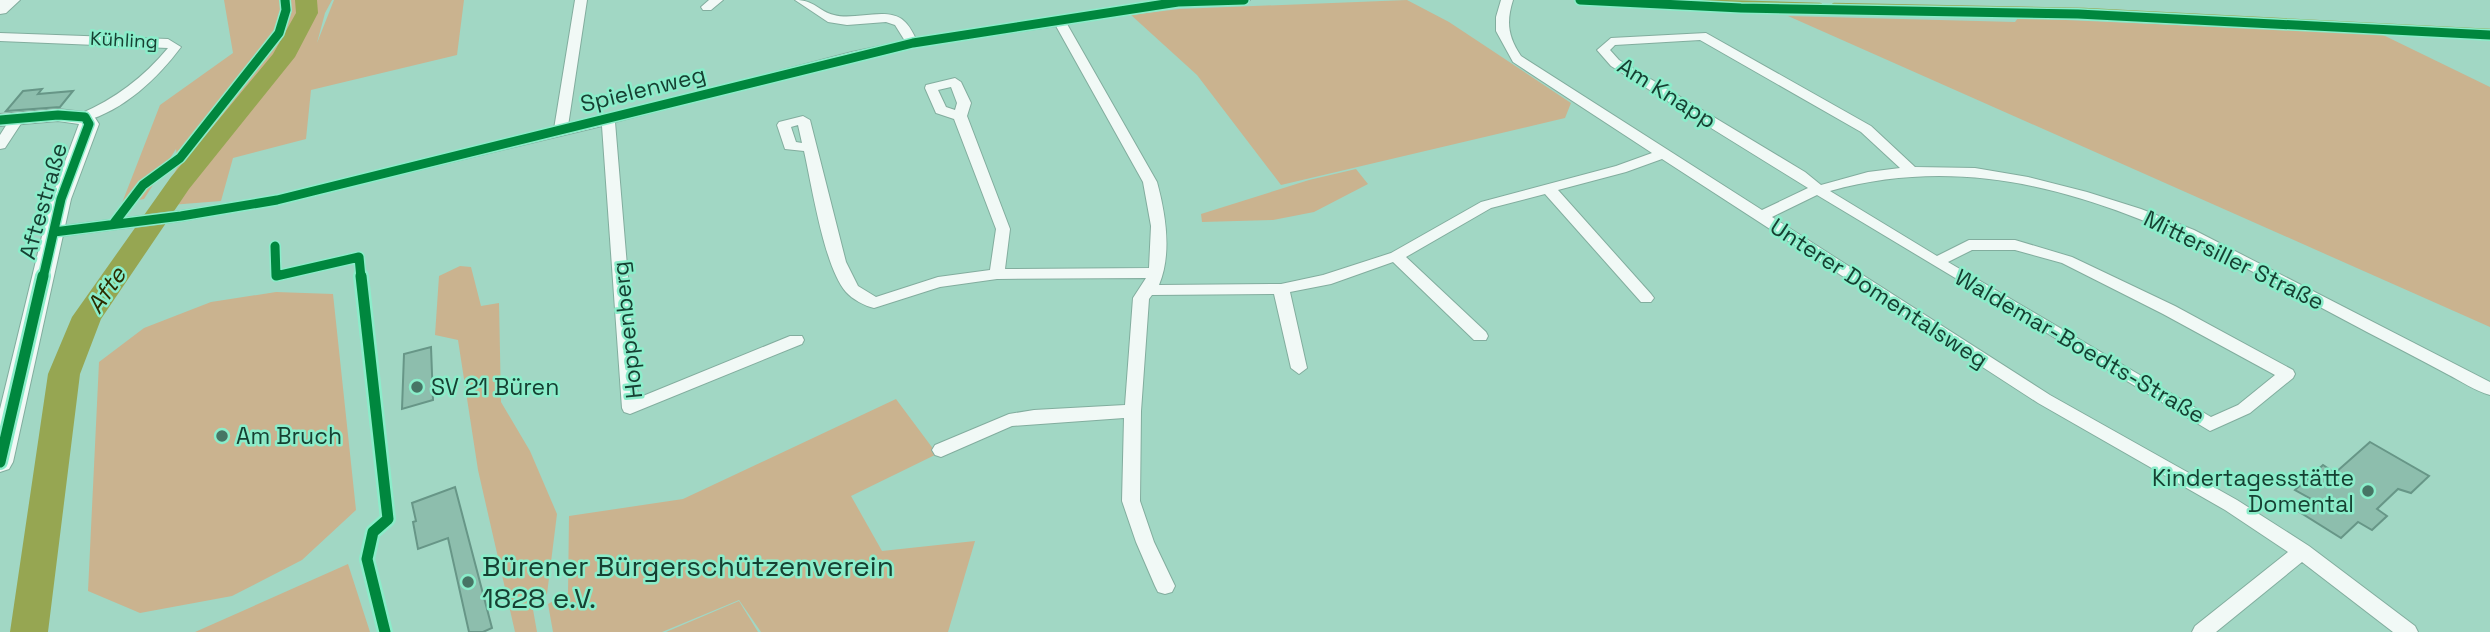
<svg xmlns="http://www.w3.org/2000/svg" width="2490" height="632" viewBox="0 0 2490 632" font-family="'Space Grotesk',sans-serif">
<rect width="100%" height="100%" fill="#a1d7c4"/>
<path fill="#cab38f" d="M224 0H332L325 13 317 43 334 0H464L457 55 311 90 306 139 233 158 221 201 158 206 178 166 176 149 144 199 122 203 160 105 233 53Z
M1407 0 1449 22 1571 103 1565 118 1281 185 1197 75 1131 15 1179 9Z
M1788 16 2015 22 2018 18 2381 34 2490 87V327Z
M1356 169 1368 184 1314 212 1273 220 1202 222 1201 214 1309 180Z
M460 266 471 267 481 306 499 303 501 402 530 451 557 514 547 594 532 604 537 632H515L478 470 458 340 435 335 439 276Z
M276 292 333 294 356 510 302 560 232 596 140 613 88 591 99 362 144 328 211 302Z
M896 399 937 454 851 496 882 551 975 541 948 632H761L739 600 662 632H553L548 604 568 593 569 516 683 499Z
M348 564 370 632H195Z
M739 601 758 632H666Z"/>
<g fill="none" stroke-linecap="round" stroke-linejoin="round">
<path stroke="#96a652" stroke-width="4.5" d="M1650 0 1820 5
M1834 5 2084 10 2490 31"/>
<path fill="#96a652" fill-rule="evenodd" d="M295 0H317L318 13 295 57 189 189 101 319 80 374 48 632H10L48 374 72 317 171 177 273 54 296 13Z"/>
</g>
<path fill="#8dbead" stroke="#679687" stroke-width="2" d="M42 89 38 94 73 91 60 107 6 111 23 91Z
M431 347 433 400 402 409 404 354Z
M2370 442 2429 476 2411 493 2398 489 2377 509 2387 516 2372 530 2358 522 2341 538 2298 511 2311 499 2295 490 2323 465 2335 473Z
M455 487 492 628 483 632H469L448 538 418 549 413 522 416 521 412 503Z"/>
<g fill="none" stroke-linecap="round" stroke-linejoin="round">
<defs>
<path id="minor" d="M575 0H587L568 126 852 52 905 41 895 25 886 22 847 25 828 22 795 0C815 0 818 11 834 15 855 21 888 6 904 21 909 25 913 33 916 39L1168 0H1250L1244 4 1178 6 1067 24 1157 182C1166 215 1172 254 1159 285L1281 284 1323 275 1391 253 1481 202 1616 166 1652 153 1513 62 1496 31V17L1501 0H1513C1506 22 1508 37 1521 56L1762 210 1808 188 1611 66 1597 50 1611 38 1706 33 1871 126 1915 167 1975 168 2028 177 2087 192 2141 209 2194 230 2490 382V395C2475 391 2461 381 2447 374 2421 360 2394 346 2367 332 2199 244 2027 136 1830 191L1937 256 1969 240H2015L2072 257 2175 306 2293 370 2295 374 2293 378 2250 413 2210 431 1817 195 1772 217 2050 395 2237 500 2309 546 2415 626 2418 632H2393L2302 562 2216 632H2192L2195 626 2288 552 2225 510 2038 403 1662 159 1626 172 1558 190 1651 294 1654 298 1651 302H1641L1545 194 1491 208 1406 257 1486 332 1488 336 1486 340H1474L1393 262 1331 284 1290 292 1307 368 1299 374 1291 368 1274 294 1152 295 1149 299 1141 411 1140 501 1154 542 1175 586 1172 592 1165 594 1158 592 1155 586 1136 542 1122 501 1124 418 1012 426 941 457 935 455 932 450 935 445 1009 414 1034 410 1125 405 1133 298 1146 278 997 279 940 287 874 308C865 306 852 299 846 292 824 267 812 186 804 151L785 149 777 125 779 122 803 116 810 120 846 262 858 286 876 297 938 277 990 270 996 229 954 119 936 113 925 88 926 85 955 78 961 82 971 103 967 116 1010 229 1005 269 1149 268 1151 226 1143 182 1056 26 913 47 857 59 615 122 638 398 790 336H802L804 340 802 344 630 414 624 412 622 408 602 126 277 204 181 221 54 237 47 232 54 227 181 211 277 196 554 129ZM1700 40 1861 132 1900 168 1868 172 1821 185 1805 172 1619 60 1610 50 1615 45ZM951 87 957 103 955 110 946 107 938 90ZM798 125 802 143 796 142 791 127ZM1972 250H2015L2062 263 2163 314 2275 375 2238 405 2211 417 1948 262Z
M709 0H723L711 10H703L701 7Z
M0 33 168 39 181 47C158 78 123 111 85 121L80 120V114C115 99 144 77 168 48L0 41Z
M17 115 24 119 5 148 0 149V135L12 116Z"/>
<path id="secondary" d="M0 0H20L6 13 0 14Z
M58 109 92 113 99 124 71 199 13 462 9 469 0 472V409L51 199 79 124 58 121 0 126V114Z"/>
</defs>
<use href="#minor" stroke="#82ad9e" stroke-width="2"/>
<use href="#secondary" stroke="#82ad9e" stroke-width="2"/>
<use href="#minor" fill="#f1f9f6" fill-rule="evenodd"/>
<use href="#secondary" fill="#f1f9f6" fill-rule="evenodd"/>
<defs>
<path id="cycleway-far1" d="M1580 0 1741 8 2078 14 2490 35
M0 120 58 115 85 117 89 124 61 199 43 278
M114 223 143 185 180 158 279 33 286 10 285 0
M54 232 181 216 277 200 913 43 1178 2 1244 0
M275 246 276 276 359 257 361 278"/>
<path id="cycleway" d="M361 276 388 519 373 532 367 559 385 632
M0 462 43 276"/>
</defs>
<use href="#cycleway-far1" stroke="#8bedca" stroke-width="12"/>
<use href="#cycleway" stroke="#8bedca" stroke-width="16"/>
<use href="#cycleway-far1" stroke="#00873e" stroke-width="9"/>
<use href="#cycleway" stroke="#00873e" stroke-width="11"/>
</g>
<g fill="#477565" stroke="#8bedca" stroke-width="2.5">
<circle cx="417" cy="387" r="7"/>
<circle cx="222" cy="436" r="7"/>
<circle cx="2368" cy="491" r="7"/>
<circle cx="468" cy="582" r="7"/>
</g>
<g text-anchor="middle" dominant-baseline="central" stroke-width="5" stroke-linejoin="round" paint-order="stroke">
<g font-size="19" fill="#164032" stroke="#8bedca">
<text transform="translate(124 40) rotate(3)">Kühling</text>
</g>
<g font-size="23" fill="#164032" stroke="#8bedca">
<text transform="translate(643 89) rotate(-14)">Spielenweg</text>
<text transform="translate(1667 93) rotate(32)">Am Knapp</text>
<text transform="translate(43 201) rotate(-74)">Aftestraße</text>
<text transform="translate(2234 260) rotate(26)">Mittersiller Straße</text>
<text transform="translate(1879 293) rotate(33)">Unterer Domentalsweg</text>
<text transform="translate(627 330) rotate(-96)">Hoppenberg</text>
<text transform="translate(2080 346) rotate(30)">Waldemar-Boedts-Straße</text>
</g>
<g font-size="23" fill="#164032" stroke="#8bedca" text-anchor="start">
<text x="431" y="387">SV 21 Büren</text>
<text x="236" y="436">Am Bruch</text>
<text x="2354" y="478" text-anchor="end">Kindertagesstätte<tspan x="2354" dy="26">Domental</tspan></text>
</g>
<g font-size="24" font-style="italic" fill="#2d2d00" stroke="#8bedca">
<text transform="translate(106 290) rotate(-56)">Afte</text>
</g>
<g font-size="28" fill="#164032" stroke="#8bedca" text-anchor="start">
<text x="482" y="566">Bürener Bürgerschützenverein<tspan x="482" dy="32">1828 e.V.</tspan></text>
</g>
</g>
</svg>
